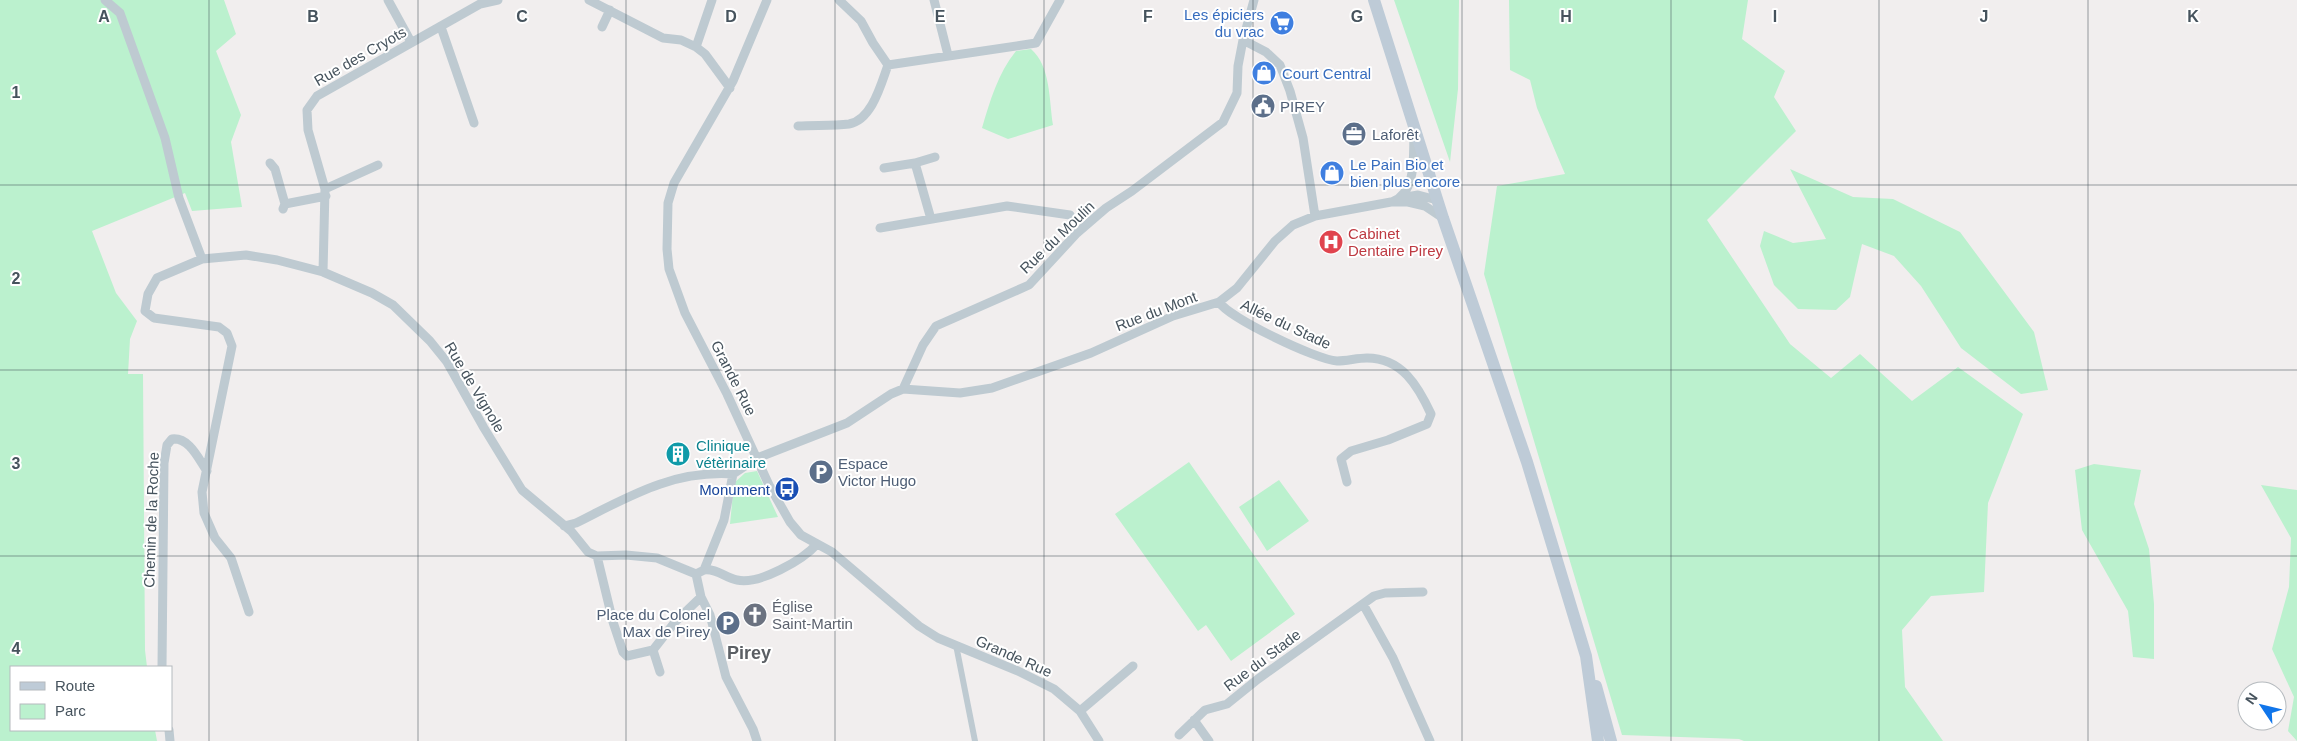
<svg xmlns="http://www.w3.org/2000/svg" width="2297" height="741" viewBox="0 0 2297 741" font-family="Arial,sans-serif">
<rect width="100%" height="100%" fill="#f1eeee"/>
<path fill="#bbf1ce" d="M0 0H224L236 34 216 51 241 115 231 142 242 207 192 211 185 193 92 231 116 293 137 321 130 339 128 374H143L145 650 147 667H11V730H155L157 741H0Z
M1394 0H1459L1458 89 1450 162Z
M1509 0H1748L1742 39 1785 71 1774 97 1796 131 1707 220 1790 344 1831 378 1860 354 1912 401 1958 367 2023 414 1988 503 1984 592 1931 596 1902 630 1905 687 1943 741H1744L1739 739 1622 735 1484 274 1497 186 1565 174 1537 108 1530 80 1510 70Z
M1031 49C1051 66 1049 101 1053 125L1008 139 982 128C990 101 998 73 1016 51Z
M1790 169 1853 197 1893 199 1960 232 2034 332 2048 390 2021 394 1961 348 1921 286 1894 256 1862 244 1850 297 1836 310 1798 309 1774 285 1760 246 1764 231 1793 243 1826 239Z
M1189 462 1295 614 1231 661 1206 625 1198 631 1115 514Z
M2094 464 2141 470 2134 504 2149 549 2154 604V659L2133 657 2128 611 2082 530 2075 470Z
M757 471 778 517 730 524 734 483 745 473Z
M1279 480 1309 521 1267 551 1239 507Z
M2261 485 2297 490V741L2288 731 2294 697 2272 649 2289 587 2291 538Z"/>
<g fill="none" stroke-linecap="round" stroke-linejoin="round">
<path stroke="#becad1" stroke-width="6" d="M956 645 975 741"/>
<path stroke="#becad1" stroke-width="9" d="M105 0 120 13 165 138 179 198 202 259
M388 0 411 42
M589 0 663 38 681 40 696 47 705 54 730 88
M767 0 733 81 674 183 668 203 667 249 669 269 685 313 727 394 769 485 790 522 801 535 832 552 919 626 938 638 1018 671 1054 689 1080 711 1099 741
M839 0 861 21 873 43 888 65 1036 43 1060 0
M934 0 948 55
M441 27 474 123
M602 27 610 10
M1243 40 1266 52 1280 65 1290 91 1303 138 1315 216
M696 47 712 0
M798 126C815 125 833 126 849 124 872 120 881 84 888 65
M270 163 275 169 285 204 283 209
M915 163 935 157
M884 168 915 163 931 219
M325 189 378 165
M1401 198 1418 195 1437 200
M1392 202C1417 192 1413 157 1414 135
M285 204 326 196
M880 228 1007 206 1070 215
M323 272 325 189 308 130 307 110 317 96 480 4 498 0
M1219 302C1229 318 1317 360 1337 361 1347 361 1357 358 1367 358 1402 358 1418 386 1431 414L1427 424 1388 440 1351 451 1341 459 1347 482
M903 389 923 345 936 326 1029 285 1077 233 1106 208 1132 191 1223 122 1237 93 1238 66 1243 40 1254 0
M564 526 576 523C628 497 672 470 733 474
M597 556 613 622 623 652 627 656 653 650
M704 570C716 568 726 578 737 580 759 585 803 560 817 544
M1363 604 1393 658 1430 741
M249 612 231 558 215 538 204 513 202 492 232 346 227 333 219 327 154 318 145 311 148 294 157 278 202 259 246 255 277 260 323 272 372 293 393 305 430 341 447 362 484 428 522 490 571 531 588 552 597 556 626 555 657 558 696 574
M653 650 675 622 701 597
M653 650 660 672
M162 667 164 463 167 445 172 439C189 437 198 458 207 471
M1080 711 1133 666
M1194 720 1209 741
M169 730 170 741
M1179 735 1205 710 1227 704 1258 679 1374 596 1385 593 1423 592
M757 741 753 729 726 677 710 615 701 597 696 574 704 570 724 520 733 474 757 458 847 423 891 394 903 389 960 393 992 388 1091 353 1173 316 1219 302 1237 288 1275 241 1293 225 1315 216 1391 202H1408L1425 206 1443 218"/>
<path stroke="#becbd7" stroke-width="12" d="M1374 0 1443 218 1527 462 1586 656 1598 741
M1596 686 1611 741"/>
</g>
<path fill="none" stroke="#46535d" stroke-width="1" stroke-opacity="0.55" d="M209 0V741M418 0V741M626 0V741M835 0V741M1044 0V741M1253 0V741M1462 0V741M1671 0V741M1879 0V741M2088 0V741M0 185H2297M0 370H2297M0 556H2297"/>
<defs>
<symbol id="supermarket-disc" viewBox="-11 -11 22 22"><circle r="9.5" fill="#3f7fe0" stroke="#fff"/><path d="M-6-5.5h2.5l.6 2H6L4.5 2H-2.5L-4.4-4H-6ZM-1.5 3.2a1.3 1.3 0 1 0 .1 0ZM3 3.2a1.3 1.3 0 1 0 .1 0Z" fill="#fff"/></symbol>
<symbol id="shop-disc" viewBox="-11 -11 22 22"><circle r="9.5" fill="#3f7fe0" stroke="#fff"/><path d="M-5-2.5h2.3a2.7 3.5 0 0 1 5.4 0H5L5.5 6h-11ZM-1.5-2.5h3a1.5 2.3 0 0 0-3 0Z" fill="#fff"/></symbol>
<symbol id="civic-disc" viewBox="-11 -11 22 22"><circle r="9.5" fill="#5c6f8a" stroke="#fff"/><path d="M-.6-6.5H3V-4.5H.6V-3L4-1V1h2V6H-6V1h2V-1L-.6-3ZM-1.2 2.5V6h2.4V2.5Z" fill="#fff"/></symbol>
<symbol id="office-disc" viewBox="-11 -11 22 22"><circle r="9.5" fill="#5c6f8a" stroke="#fff"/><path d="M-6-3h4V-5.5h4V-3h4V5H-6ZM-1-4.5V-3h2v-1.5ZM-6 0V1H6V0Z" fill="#fff"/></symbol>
<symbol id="hospital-disc" viewBox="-11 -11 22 22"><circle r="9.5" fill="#e0444e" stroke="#fff"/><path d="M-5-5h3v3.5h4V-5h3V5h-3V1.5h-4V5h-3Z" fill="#fff"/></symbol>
<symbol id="building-disc" viewBox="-11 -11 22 22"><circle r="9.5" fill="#0f9aa8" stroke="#fff"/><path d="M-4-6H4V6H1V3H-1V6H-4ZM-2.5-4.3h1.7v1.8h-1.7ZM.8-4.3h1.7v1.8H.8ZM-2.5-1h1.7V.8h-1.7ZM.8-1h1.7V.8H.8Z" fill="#fff"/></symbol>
<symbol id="parking-disc" viewBox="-11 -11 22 22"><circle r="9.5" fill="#5c6f8a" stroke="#fff"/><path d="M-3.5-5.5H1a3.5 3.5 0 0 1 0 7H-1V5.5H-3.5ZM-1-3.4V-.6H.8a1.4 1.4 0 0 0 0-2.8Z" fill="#fff"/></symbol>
<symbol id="bus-disc" viewBox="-11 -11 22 22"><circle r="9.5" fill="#1a4fb4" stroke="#fff"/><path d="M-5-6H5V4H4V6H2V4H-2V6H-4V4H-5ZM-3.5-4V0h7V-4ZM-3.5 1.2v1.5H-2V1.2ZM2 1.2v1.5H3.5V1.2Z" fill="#fff"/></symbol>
<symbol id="church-disc" viewBox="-11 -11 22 22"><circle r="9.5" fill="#6b7280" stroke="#fff"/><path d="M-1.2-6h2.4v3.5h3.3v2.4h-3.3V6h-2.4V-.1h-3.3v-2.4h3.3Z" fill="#fff"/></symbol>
</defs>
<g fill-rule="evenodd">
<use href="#supermarket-disc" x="1268" y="9" width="28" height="28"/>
<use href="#shop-disc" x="1250" y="59" width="28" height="28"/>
<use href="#civic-disc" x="1249" y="92" width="28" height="28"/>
<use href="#office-disc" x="1340" y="120" width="28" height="28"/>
<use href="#shop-disc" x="1318" y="159" width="28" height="28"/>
<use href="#hospital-disc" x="1317" y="228" width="28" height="28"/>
<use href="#building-disc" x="664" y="440" width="28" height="28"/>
<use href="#parking-disc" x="807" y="458" width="28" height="28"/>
<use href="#bus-disc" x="773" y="475" width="28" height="28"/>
<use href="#church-disc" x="741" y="601" width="28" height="28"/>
<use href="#parking-disc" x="714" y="609" width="28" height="28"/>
</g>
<g text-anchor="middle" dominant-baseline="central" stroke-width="4" stroke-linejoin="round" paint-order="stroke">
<g font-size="15" fill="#366cbe" stroke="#fff" text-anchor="start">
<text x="1264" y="14" text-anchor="end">Les épiciers<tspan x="1264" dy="17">du vrac</tspan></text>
<text x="1282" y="73">Court Central</text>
<text x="1350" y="164">Le Pain Bio et<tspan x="1350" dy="17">bien plus encore</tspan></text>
</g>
<g font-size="15" fill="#46535d" stroke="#fff">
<text transform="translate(360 56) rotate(-30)">Rue des Cryots</text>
<text transform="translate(1057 237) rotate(-44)">Rue du Moulin</text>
<text transform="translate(1156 311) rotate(-21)">Rue du Mont</text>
<text transform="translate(1286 324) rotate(25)">Allée du Stade</text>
<text transform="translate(734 378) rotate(63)">Grande Rue</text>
<text transform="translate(475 387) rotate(59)">Rue de Vignole</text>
<text transform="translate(151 520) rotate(-88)">Chemin de la Roche</text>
<text transform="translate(1014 656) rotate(24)">Grande Rue</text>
<text transform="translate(1262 660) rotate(-37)">Rue du Stade</text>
</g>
<g font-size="15" fill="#4e5e75" stroke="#fff" text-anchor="start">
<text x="1280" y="106">PIREY</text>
<text x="1372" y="134">Laforêt</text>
<text x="838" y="463">Espace<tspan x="838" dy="17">Victor Hugo</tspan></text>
<text x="710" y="614" text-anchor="end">Place du Colonel<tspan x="710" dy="17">Max de Pirey</tspan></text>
</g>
<g font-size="15" fill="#be3a42" stroke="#fff" text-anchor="start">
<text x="1348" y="233">Cabinet<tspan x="1348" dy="17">Dentaire Pirey</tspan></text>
</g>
<g font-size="15" fill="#0d838f" stroke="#fff" text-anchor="start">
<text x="696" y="445">Clinique<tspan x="696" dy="17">vétèrinaire</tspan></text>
</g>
<g font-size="15" fill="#164399" stroke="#fff" text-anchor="end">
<text x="770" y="489">Monument</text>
</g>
<g font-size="15" fill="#5b616d" stroke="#fff" text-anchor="start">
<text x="772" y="606">Église<tspan x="772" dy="17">Saint-Martin</tspan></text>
</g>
<g font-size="18" font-weight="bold" fill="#5b5f64" stroke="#fff">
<text x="749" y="653">Pirey</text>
</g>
</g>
<g font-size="16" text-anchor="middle" font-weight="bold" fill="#46535d" stroke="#fff" stroke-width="4" stroke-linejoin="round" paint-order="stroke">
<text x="104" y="22">A</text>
<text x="313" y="22">B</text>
<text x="522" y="22">C</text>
<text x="731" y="22">D</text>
<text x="940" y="22">E</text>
<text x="1148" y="22">F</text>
<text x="1357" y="22">G</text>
<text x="1566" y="22">H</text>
<text x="1775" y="22">I</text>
<text x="1984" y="22">J</text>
<text x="2193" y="22">K</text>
<text x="16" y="98">1</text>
<text x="16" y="284">2</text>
<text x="16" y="469">3</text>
<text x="16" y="654">4</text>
</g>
<rect x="10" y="666" width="162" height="65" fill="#ffffff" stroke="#b5babe"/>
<rect x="20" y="682" width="25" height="8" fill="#becbd7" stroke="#b5babe"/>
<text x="55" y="691" font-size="15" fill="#46535d">Route</text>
<rect x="20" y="704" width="25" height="15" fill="#bbf1ce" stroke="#b5babe"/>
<text x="55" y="716" font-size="15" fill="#46535d">Parc</text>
<g transform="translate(2262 706) rotate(305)"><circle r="24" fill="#ffffff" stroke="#b5babe"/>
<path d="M0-4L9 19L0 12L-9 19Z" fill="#1075ea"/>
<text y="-8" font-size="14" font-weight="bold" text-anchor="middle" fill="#46535d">N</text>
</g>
</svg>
